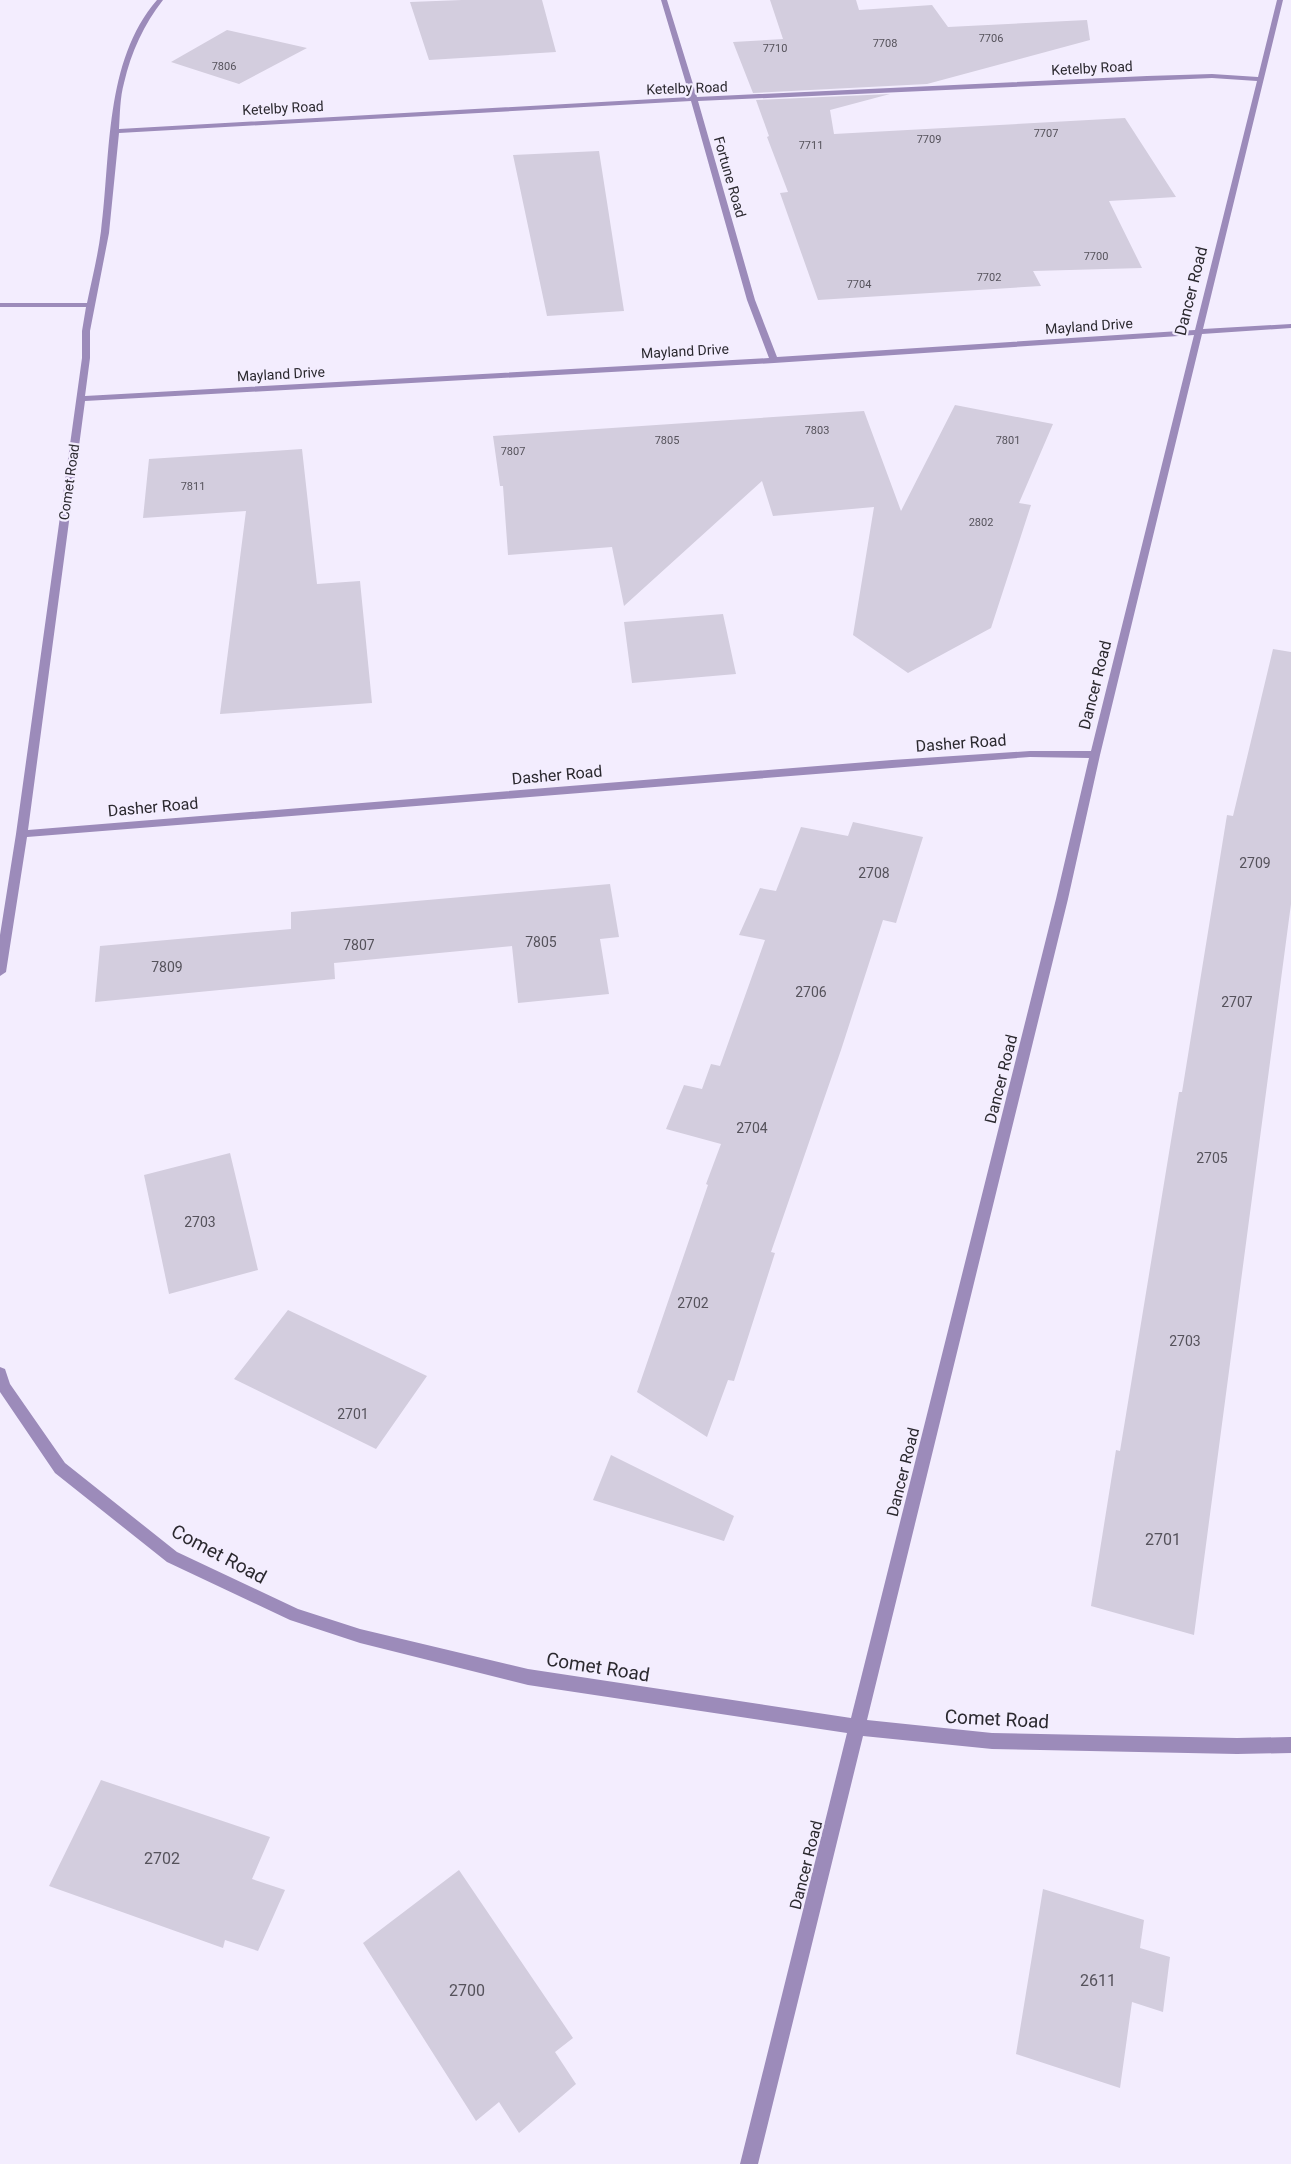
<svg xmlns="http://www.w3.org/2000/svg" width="1291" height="2164" viewBox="0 0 1291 2164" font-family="Roboto,sans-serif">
<rect width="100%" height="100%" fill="#f3edfe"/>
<path fill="#d3cdde" d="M462 0H542L556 52 429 60 410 2Z
M770 0H856L859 10 932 5 948 27 1087 20 1090 40 927 84 753 93 733 42 783 39Z
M227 30 307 48 239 84 171 62Z
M890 94 830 110 834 134 1125 118 1176 197 1109 201 1142 268 1033 271 1041 286 818 300 780 193 788 192 767 137 769 136 756 100Z
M599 151 624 311 547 316 513 155Z
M955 405 1053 424 1019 503 1031 505 991 628 908 673 853 635 874 507 773 516 762 481 624 606 612 547 508 555 503 486H500L493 436 864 411 901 511Z
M302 449 317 584 360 581 372 703 220 714 246 511 143 518 149 459Z
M723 614 736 674 632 683 624 622Z
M1273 649 1291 652V904L1194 1635 1091 1606 1116 1450 1120 1451 1179 1092H1182L1227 815 1233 816Z
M853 822 923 837 896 923 883 920 841 1050 771 1252 775 1253 734 1381 728 1380 707 1437 637 1392 708 1185 706 1184 721 1144 666 1129 684 1085 702 1089 711 1064 720 1066 765 940 739 935 760 888 776 891 801 827 848 836Z
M610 884 619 937 600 939 609 994 518 1003 512 946 334 963 335 979 95 1002 100 946 291 929V912Z
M230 1153 258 1270 169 1294 144 1175Z
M288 1310 427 1376 376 1449 234 1379Z
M611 1455 734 1516 724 1541 593 1500Z
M101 1780 270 1837 252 1879 285 1890 258 1951 225 1940 223 1948 49 1886Z
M459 1870 573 2038 555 2052 576 2084 519 2133 499 2102 476 2121 363 1943Z
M1043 1889 1144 1920 1140 1948 1170 1957 1163 2012 1132 2002 1120 2088 1016 2054Z"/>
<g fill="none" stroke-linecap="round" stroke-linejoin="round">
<path fill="#9c8bba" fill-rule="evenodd" d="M157 0H163C144 24 131 52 124 83 120 97 120 114 119 129L690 97 661 0H667L697 97 1147 76 1212 74 1258 77 1277 0H1283L1203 329 1291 324V328L1202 334 1100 755 1068 899 867 1720 992 1733 1237 1738 1291 1737V1753L1237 1754 992 1749 863 1736 758 2164H740L847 1733 528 1685 360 1643 290 1620 167 1562 55 1473 0 1392V1367L5 1369 10 1384 65 1463 177 1552 298 1609 360 1629 528 1669 851 1718 1056 899 1089 758 1030 757 892 768 27 837 6 972 0 976V935L16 834 82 358V331L86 307H0V303H87C92 279 98 255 101 231 111 155 104 61 157 0ZM1212 78 1257 81 1195 330 777 357 755 300 698 101ZM691 101 747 300 769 358 85 396 90 358V331L109 233 119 133ZM1194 335 1091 751H1030L892 760 28 830 85 401 774 363Z"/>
</g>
<g text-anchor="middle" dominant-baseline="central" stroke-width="4.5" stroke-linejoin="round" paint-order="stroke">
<g font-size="11" fill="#55525b">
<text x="991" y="38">7706</text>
<text x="885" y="43">7708</text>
<text x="775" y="48">7710</text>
<text x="224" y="66">7806</text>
<text x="1046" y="133">7707</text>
<text x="929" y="139">7709</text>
<text x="811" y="145">7711</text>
<text x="1096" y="256">7700</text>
<text x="989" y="277">7702</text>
<text x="859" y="284">7704</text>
<text x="817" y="430">7803</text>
<text x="667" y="440">7805</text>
<text x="1008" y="440">7801</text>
<text x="513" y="451">7807</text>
<text x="193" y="486">7811</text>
<text x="981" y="522">2802</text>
</g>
<g font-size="14" fill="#2b292f" stroke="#f3edfe">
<text transform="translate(1092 68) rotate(-3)">Ketelby Road</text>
<text transform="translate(687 88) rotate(-2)">Ketelby Road</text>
<text transform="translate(283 108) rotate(-3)">Ketelby Road</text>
<text transform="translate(730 177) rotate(74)">Fortune Road</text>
<text transform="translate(1089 326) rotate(-4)">Mayland Drive</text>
<text transform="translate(685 351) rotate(-3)">Mayland Drive</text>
<text transform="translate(281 374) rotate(-3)">Mayland Drive</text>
<text transform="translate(69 482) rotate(-82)">Comet Road</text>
</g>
<g font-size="14" fill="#55525b">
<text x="1255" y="863">2709</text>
<text x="874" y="873">2708</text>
<text x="541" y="942">7805</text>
<text x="359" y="945">7807</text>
<text x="167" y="967">7809</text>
<text x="811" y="992">2706</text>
<text x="1237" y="1002">2707</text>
<text x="752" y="1128">2704</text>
<text x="1212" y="1158">2705</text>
<text x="200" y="1222">2703</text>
<text x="693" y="1303">2702</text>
<text x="1185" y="1341">2703</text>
<text x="353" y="1414">2701</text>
</g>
<g font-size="16" fill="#2b292f" stroke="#f3edfe">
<text transform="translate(1191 291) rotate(-76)">Dancer Road</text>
<text transform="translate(1095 685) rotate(-76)">Dancer Road</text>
<text transform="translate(961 743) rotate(-4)">Dasher Road</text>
<text transform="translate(557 775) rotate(-5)">Dasher Road</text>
<text transform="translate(153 807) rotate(-5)">Dasher Road</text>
<text transform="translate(1001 1079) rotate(-76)">Dancer Road</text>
<text transform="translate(903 1472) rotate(-76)">Dancer Road</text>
<text transform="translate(806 1865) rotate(-76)">Dancer Road</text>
</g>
<g font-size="16" fill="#55525b">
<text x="1163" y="1539">2701</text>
<text x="162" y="1858">2702</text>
<text x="1098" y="1980">2611</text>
<text x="467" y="1990">2700</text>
</g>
<g font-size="19" fill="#2b292f" stroke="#f3edfe">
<text transform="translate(219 1554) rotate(28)">Comet Road</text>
<text transform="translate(598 1667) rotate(9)">Comet Road</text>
<text transform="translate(997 1719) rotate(3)">Comet Road</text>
</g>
</g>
</svg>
